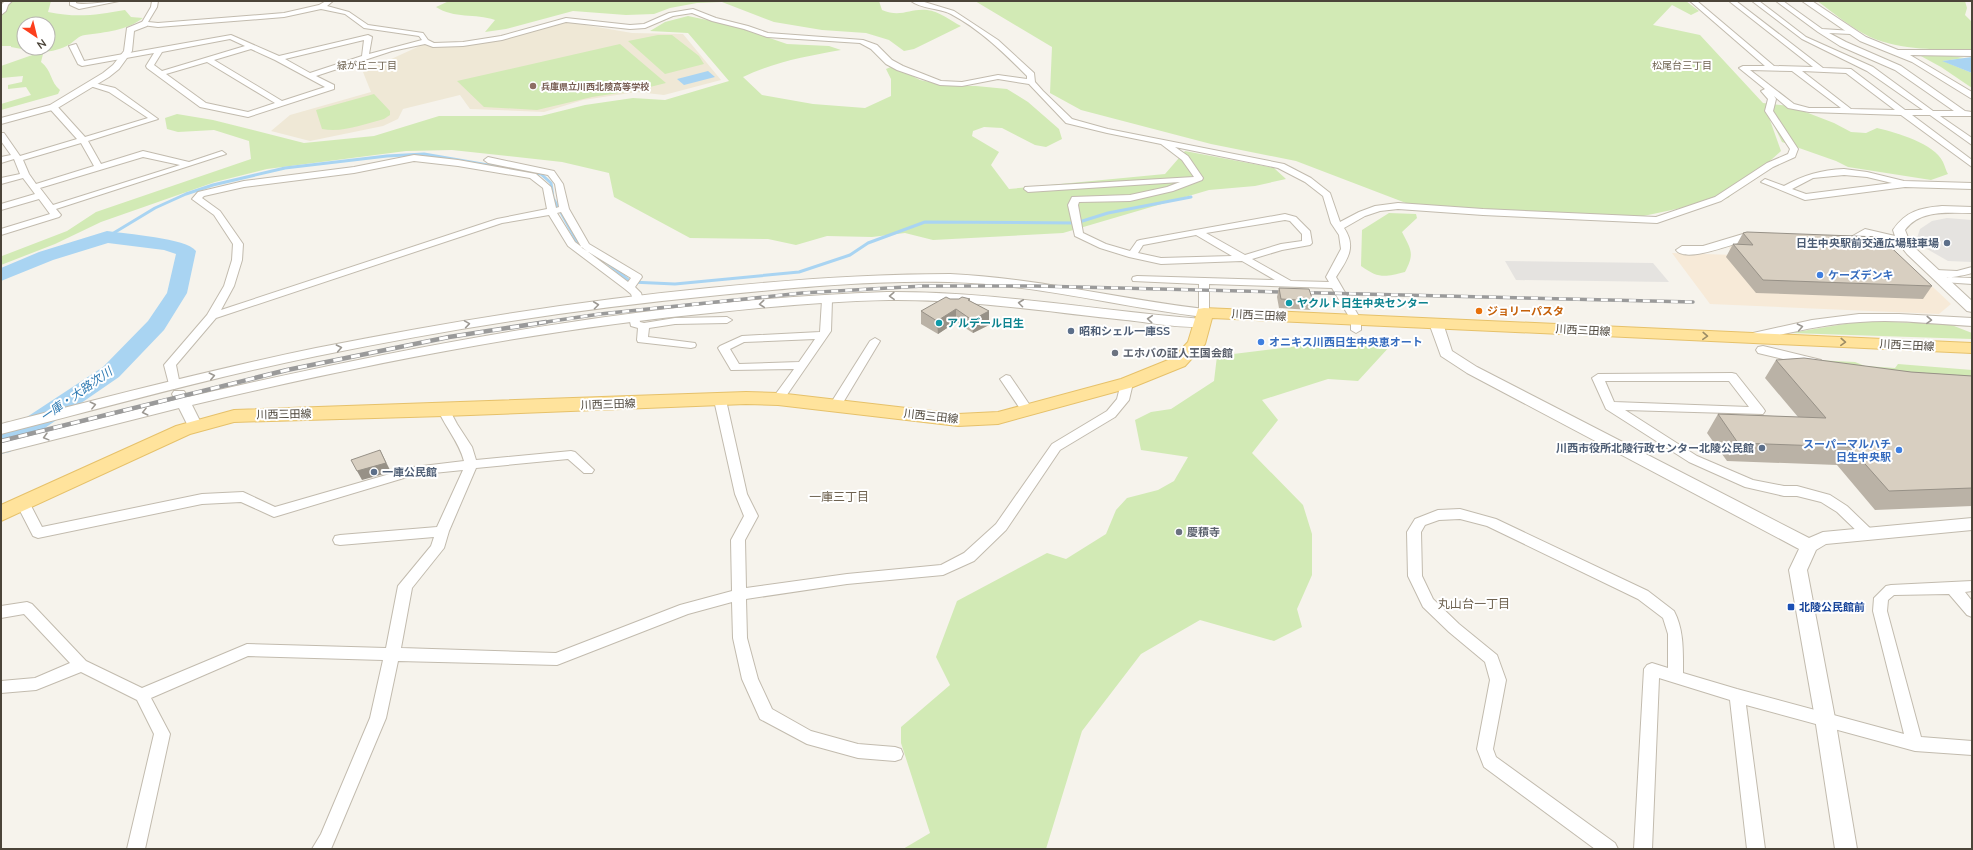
<svg xmlns="http://www.w3.org/2000/svg" width="1973" height="850" viewBox="0 0 1973 850" font-family="Mulish,'Noto Sans JP',sans-serif">
<rect width="100%" height="100%" fill="#f6f3ec"/>
<path fill="#f7ead8" d="M1863 241 1885 242 1951 304 1939 314 1710 304 1672 253 1735 255 1729 248 1733 244 1869 248Z"/>
<path fill="#efe8d6" d="M555 22H568L632 33 683 34 721 80 664 95 637 92 583 100 544 112 470 109 460 95 403 109 398 119 383 126 310 141 271 131 290 115 371 92 363 72 424 44 433 47H450L498 40Z"/>
<path fill="#d2eab5" fill-rule="evenodd" d="M1 1H51L48 12C77 18 97 15 125 10L131 17 143 18C126 31 106 32 85 35 78 36 76 40 70 44 51 56 31 51 11 47V46H1V16L4 13 1 11ZM24 24H48V48H24Z
M449 1H879L882 10C901 18 910 8 927 10 939 11 951 21 961 26L914 49 904 51 889 40 866 33 822 30 774 22 722 2 697 3 670 8 654 14 626 15 573 11 506 29 485 32 495 20C475 13 454 19 436 7Z
M975 1H1686L1699 11 1691 15 1672 5 1653 25 1700 35 1763 103 1790 106 1834 123 1851 132 1866 133 1877 128C1897 133 1934 143 1943 162 1945 166 1946 171 1948 174L1931 180 1848 167 1836 161 1782 142 1766 109 1781 151 1728 198 1634 218 1419 208 1296 161 1211 144 1081 110 1050 93 1052 47Z
M1817 1H1965L1967 8 1965 15 1972 22V50C1938 49 1902 51 1870 37 1851 28 1834 13 1817 1Z
M688 16 731 25 787 44 829 46 841 50C807 56 774 62 743 77L762 95 813 104 865 108 891 96V79L886 69 893 66 920 80 949 86H976L1007 89 1028 102 1059 129 1062 139 1046 147 1035 145 1002 128 984 127 973 131 972 136 999 152 991 165 1009 189 1165 174 1185 151 1274 168 1286 179 1255 186 1209 190 1063 233 933 240 905 233 872 237 827 236 796 245 768 239 690 238 614 197 609 173 562 162 452 150 406 151 267 169 215 182 101 222 55 244 1 265 2 256 67 231 96 212 251 159 249 141 214 130 178 132 167 129 165 118 177 114 213 120 304 143 374 136 439 116H541L585 105 633 98 665 100 729 81 688 33 650 31 665 22Z
M658 35H672L699 56 704 64 665 74 628 41Z
M620 44 666 83 638 90 592 97 537 110 484 107 457 81Z
M38 53 43 54 41 62C52 70 50 82 60 90L58 94 1 110V104L31 95 26 87 8 89V85L22 82 23 76 1 78V66Z
M1939 54 1964 58 1943 61 1972 73V88L1941 67 1919 55Z
M374 94 390 111V115L384 119C364 124 343 133 322 129L316 110Z
M1389 213 1416 214 1417 218 1402 232C1411 250 1415 253 1405 272 1385 277 1379 279 1361 266L1362 230Z
M1863 321 1949 324 1972 333V339L1790 333Z
M1371 337 1391 345 1358 381 1328 379 1262 400 1278 420 1252 453 1303 505 1312 534V575L1297 609 1302 627 1274 641 1200 620 1141 654 1082 731 1046 849H903L930 833 901 743V727L950 685 936 657 957 601 1047 553 1066 559 1106 534 1116 510 1127 498 1158 490 1174 481 1188 457 1141 450 1135 420 1151 412 1171 409 1214 381 1217 356Z
M1814 360 1855 362 1865 366 1895 368 1898 364 1972 370V385Z"/>
<path fill="#e5e3e0" d="M1947 218 1972 220V262L1948 261 1927 249 1917 238 1920 229 1932 221Z
M1505 261 1653 263 1669 282 1516 280Z"/>
<path fill="#a9d4f2" d="M1972 57V73L1942 61Z
M708 71 715 77 684 85 677 79Z"/>
<g fill="none" stroke-linecap="round" stroke-linejoin="round">
<path stroke="#a9d4f2" stroke-width="3" d="M107 237 155 208 186 194 213 185 285 168 387 156 424 154 541 174 551 183 553 198 580 247 588 251
M606 262 631 282 675 284 799 272 850 255 868 243 925 222 1076 223 1108 213 1191 197"/>
<path fill="#a9d4f2" fill-rule="evenodd" d="M107 231C125 234 187 238 196 251L187 293 164 330 119 377 10 452 1 454V434L103 367 148 321 167 293 176 254 164 250 108 243 53 260 1 281V268L39 252Z"/>
<defs>
<path id="minor" d="M5 1H12L8 5 6 11 1 15 2 4Z
M70 1H76V3C83 6 109 1 119 1L79 9 70 5Z
M152 1H158L157 7 148 22 158 23 284 13 319 5 326 1H333L327 6 349 12 368 25 423 33 428 40 434 43 463 42 501 36 566 18 630 25 644 24 669 13 693 9 716 18 748 26 768 33 863 40 877 45 892 60 903 66 941 81 962 82 998 75 1027 79V76C1004 53 981 30 951 14 939 8 921 9 911 1H921L954 11 998 40 1034 73 1035 82 1043 91 1072 119 1108 129 1284 164 1311 178 1330 193 1340 222 1359 212 1375 206 1398 203 1483 209 1656 217 1715 197 1767 163 1788 154 1790 149 1765 111 1768 99 1761 91 1765 89 1739 68 1743 66H1765L1690 1H1697L1774 66 1813 67 1729 1H1736L1823 68 1851 69 1905 110H1923L1867 71 1802 39 1752 1H1759L1806 37 1873 67 1933 111H1954L1895 70 1840 46 1818 32 1776 1H1783L1822 29 1853 31V33L1851 34 1829 33 1846 42 1901 66 1965 111 1972 112V116H1940L1972 138V145L1930 115H1912L1972 160V167L1901 115 1809 112 1788 108 1774 96 1776 99 1773 111 1798 149 1795 157 1773 167 1721 201 1657 223 1483 215 1398 209 1380 211 1365 216 1344 228C1357 247 1347 260 1336 277L1361 320V330L1356 333 1351 330V320L1332 288 1209 284V313L1204 316 1199 313V284L1133 281 1132 279 1133 277 1137 276 1275 280 1242 261 1161 264 1129 257 1100 248 1075 236 1068 205 1072 197 1130 195 1167 187 1180 182 1028 192 1024 189 1025 187 1194 177 1182 160 1161 144 1107 133 1066 123 1029 84 998 79 962 86 940 85 897 70 886 64 871 49 860 43 767 37 744 29 712 21 692 13 673 16 645 28 630 29 566 22 502 40 463 46 433 47 425 44 392 51 316 76 334 85V89L248 117 200 107 147 68 146 66 154 53 82 66 78 64 69 46 76 44 84 61 231 35 279 56 368 35 372 37 369 54 422 40 419 36 364 28 345 14 321 9 284 17 158 27 142 25 141 24 151 7ZM230 39 245 46 162 71 154 65 162 52ZM364 40 362 56 310 73 285 59ZM251 49 275 60 325 87 282 101 214 60ZM207 62 275 103 248 112 206 103 166 74ZM1750 70 1792 71 1841 108H1809L1794 104ZM1802 71 1846 73 1895 110 1851 109ZM1175 147 1278 168 1305 182 1323 196 1331 223 1339 235 1341 249 1326 277 1329 282 1291 281 1252 259 1282 250 1310 245 1312 243 1310 231 1296 217 1285 214 1140 240 1137 241 1130 251 1106 244 1083 233 1078 205 1079 202 1130 201 1173 191 1202 180 1203 178 1188 156ZM1285 220 1290 221 1302 234V241L1281 244 1245 255 1206 233ZM1196 235 1232 256 1161 258 1138 253 1143 245Z
M90 82 115 88 158 119 88 141 101 164 143 151 189 162 222 151 226 154 56 209 61 215 59 217 1 235V229L50 214 39 199 1 210V204L35 194 23 178 1 184V178L20 174 14 159 1 163V157L11 155 1 141V133H4L20 156 77 139 50 109V105H56L85 137 148 118 109 92 90 86ZM81 143 94 166 36 184 29 174 23 160ZM143 157 180 165 53 205 40 188Z
M414 155 458 160 536 174 551 187 556 208 559 207 555 184 548 175 488 163 484 160 488 157 554 171 563 184 569 209 589 244 641 275 642 277 635 287 641 293 643 300 642 302H634L631 294 625 289 568 246 549 215 502 223 216 318 176 365 180 385 174 389 170 388 164 365 207 315 224 286 232 260 233 244 214 215 192 199 198 192 244 181 354 167ZM414 161 458 166 530 178 543 188 547 209 497 219 221 310 234 286 242 260 243 244 220 211 202 198 204 196 244 187 354 173ZM561 212 582 248 631 278 628 282 575 242 557 213Z
M1844 169 1867 172 1904 181 1972 183V189L1905 187 1805 200 1761 182 1765 179 1784 186C1804 175 1821 170 1844 169ZM1844 175 1867 177 1892 183 1806 194 1792 189 1813 178Z
M1972 267V273C1962 276 1938 281 1931 273L1936 270 1957 271Z
M1947 277 1972 278V284L1943 282 1942 280Z
M827 297 832 300 831 331 782 402H774L772 399 794 369 731 370 718 348 720 346 742 336 820 332 822 300ZM815 339 799 362 739 364 730 349 744 342Z
M634 314 638 315 640 322 644 323 675 318 727 317 732 320 727 323 675 324 649 328 648 337 695 343 696 345 695 347 691 348 638 342 637 340 638 328 631 326 629 317Z
M875 338 880 341 841 406 835 410 831 409 829 406 870 341Z
M1732 373 1736 374 1763 408 1765 411 1763 414 1625 410 1697 456 1753 480 1784 486H1797L1830 495 1847 506 1873 531 1875 534 1873 537 1868 539 1863 537 1837 512 1821 502 1797 496H1784L1745 487 1689 462 1606 409 1592 378 1598 374ZM1605 381H1729L1749 407 1614 402Z
M1006 375 1010 376 1031 407 1033 410 1031 413H1023L1000 379Z
M1127 379 1133 383 1129 400 1115 417 1060 450 1006 530 974 561 943 575 847 584 746 599 747 638 758 679 772 709 811 731 858 744 895 747 901 749 903 754 901 759 895 761 858 758 807 744 760 719 742 679 733 638 732 602 688 614 557 665 398 661 386 718 331 849H312L321 834 370 718 383 660 248 656 151 698 170 734 145 849H127L154 734 137 700 81 672 36 690 1 693V681L35 678 70 663 24 614 1 618V606L27 602 32 604 86 661 142 688 247 644 386 648 398 586 431 546 434 537 340 545 335 544 333 540 335 536 340 535 437 527 463 470 414 475 274 517 241 502 202 504 38 538 33 536 16 503 18 500H28L42 527 202 494 243 492 275 507 414 467 464 461C459 442 446 428 438 410L444 406 448 407 457 424 472 447 476 460 571 451 575 452 594 470 592 473H584L568 459 476 468 449 531 444 548 412 588 401 648 556 653 680 605 732 591 731 540 744 516 735 494 714 400 716 397 720 396 726 400 747 494 758 516 745 540 746 588 847 574 941 565 964 553 996 524 1052 444 1107 411 1117 399 1121 383Z
M1460 509 1496 519 1648 591 1674 611C1684 630 1683 651 1683 673L1737 689 1904 734 1873 611 1874 598 1886 586 1891 585 1972 581V591L1965 592 1972 601V617L1967 615 1949 594 1894 595 1888 600 1887 611 1921 737 1972 741V755L1915 751 1746 705 1765 849H1747L1730 700 1659 678 1652 849H1634L1644 669 1647 665 1652 663 1668 668V634L1663 618 1638 599 1487 526 1460 519 1439 520 1425 525 1421 532 1422 576 1433 599 1459 624 1497 655 1506 680 1493 749 1496 757 1615 843 1618 849H1595L1484 767 1477 749 1490 680 1485 662 1449 632 1423 607 1408 576 1407 532 1415 519 1438 510Z"/>
<path id="tertiary" d="M1802 1H1812L1866 37 1898 50H1972V56L1910 55 1972 92V99L1912 62 1860 41Z
M144 21 147 22V26L134 31 132 51 119 69 109 77 56 109 1 124V118L50 105 103 73 113 65 124 51 127 28Z
M1942 206 1972 207V213C1949 213 1920 209 1905 230L1909 240 1915 248 1972 301V312L1967 311 1907 254 1899 244 1867 237 1857 244 1842 248 1836 244 1838 241 1849 238 1865 229 1895 236 1893 230C1906 211 1920 208 1942 206Z
M1743 234 1760 235 1766 239C1761 246 1750 241 1742 242 1729 245 1685 263 1676 250L1682 246H1703Z
M950 274C1036 278 1119 299 1204 309L1209 310 1211 313 1209 316 1204 317C1119 307 1035 284 949 282 870 280 790 288 710 296 578 309 447 329 317 356 210 378 106 407 1 434V424C106 397 210 370 316 348 446 322 577 301 709 288 789 280 869 274 950 274Z
M887 292C993 291 1098 311 1203 319L1208 320 1210 323 1208 326C1190 330 1145 322 1126 320 1047 312 969 299 889 300 833 301 776 306 720 312 541 329 366 364 192 405L202 425 199 428 194 430 189 428 179 408 1 453V443L175 400 172 394 174 391H184L188 397C417 344 651 300 887 292Z
M1859 314H1899L1972 318V326C1935 324 1897 319 1860 322 1822 324 1785 334 1749 342L1744 341 1742 338 1744 335 1812 320Z
M1436 319 1441 320 1443 323 1452 351 1477 367 1809 538 1823 532 1972 518V530L1826 544 1816 550 1807 570 1835 718 1857 849H1835L1815 718 1789 570 1799 549 1467 373 1441 356 1429 323 1431 320Z
M1763 346 1821 360 1823 363 1821 366 1816 367 1758 353 1756 350 1758 347Z"/>
<path id="primary" d="M1204 308 1972 343V353L1212 318 1205 344 1185 366 1133 387 998 424 958 426 778 405 746 404 444 416 234 422 190 434 1 521V505L176 426 234 410 746 392 778 393 958 414 998 412 1121 379 1173 358 1188 342 1198 309Z"/>
</defs>
<use href="#minor" stroke="#c2bbae" stroke-width="2"/>
<use href="#tertiary" stroke="#c2bbae" stroke-width="2"/>
<use href="#primary" stroke="#e6c16a" stroke-width="2"/>
<use href="#minor" fill="#fff" fill-rule="evenodd"/>
<use href="#tertiary" fill="#fff" fill-rule="evenodd"/>
<use href="#primary" fill="#ffe39c" fill-rule="evenodd"/>
<defs>
<path id="rail-far1" d="M539 323 600 314 802 293 923 286H1036L1693 302"/>
<path id="rail" d="M1 441 287 370 449 337 546 322"/>
</defs>
<use href="#rail-far1" stroke="#9a9a9a" stroke-width="3.5"/>
<use href="#rail" stroke="#9a9a9a" stroke-width="4.5"/>
<use href="#rail-far1" stroke="#fff" stroke-width="2.5" stroke-dasharray="7" stroke-linecap="butt"/>
<use href="#rail" stroke="#fff" stroke-width="3" stroke-dasharray="9" stroke-linecap="butt"/>
</g>
<path fill="#bab2a6" d="M1743 233 1932 286 1923 299 1756 293 1726 257 1733 244H1737Z
M1279 288 1313 301 1311 310 1279 308 1277 297Z
M950 299H970V301L989 311V325L973 333 956 322 938 334 921 324V311Z
M1776 360 1911 372 1972 376V506L1875 510 1837 465 1727 461 1707 433 1718 414 1798 417 1765 378Z"/>
<path fill="#979187" d="M956 309V322L938 334 937 321Z
M989 311V325L973 333 972 320Z
M380 450 391 472 362 480 357 471Z"/>
<path fill="#d8cfc1" stroke="#979187" d="M1747 232 1880 237 1932 286 1763 280 1733 244 1753 245 1743 233Z
M1279 288 1309 289 1313 301 1281 299Z
M946 297 950 299H959L962 297 970 299 968 300 989 311 972 320 956 309 937 321 921 311Z
M1804 358 1911 372 1972 376V488L1889 491 1850 447 1738 443 1718 414 1826 418 1776 360Z
M380 450 386 463 357 471 351 460Z"/>
<defs><path id="oneway-chevron" d="M-2-3.5L2.5 0L-2 3.5" fill="none" stroke-width="1.6" stroke-linecap="round" stroke-linejoin="round"/></defs>
<g stroke="#9c9892">
<use href="#oneway-chevron" transform="translate(892 296) rotate(178)"/>
<use href="#oneway-chevron" transform="translate(1021 303) rotate(-173)"/>
<use href="#oneway-chevron" transform="translate(762 304) rotate(175)"/>
<use href="#oneway-chevron" transform="translate(596 305) rotate(-7)"/>
<use href="#oneway-chevron" transform="translate(1150 319) rotate(-175)"/>
<use href="#oneway-chevron" transform="translate(1929 320) rotate(3)"/>
<use href="#oneway-chevron" transform="translate(467 324) rotate(-9)"/>
<use href="#oneway-chevron" transform="translate(1800 327) rotate(-11)"/>
<use href="#oneway-chevron" transform="translate(339 348) rotate(-11)"/>
<use href="#oneway-chevron" transform="translate(212 376) rotate(-13)"/>
<use href="#oneway-chevron" transform="translate(93 405) rotate(-14)"/>
<use href="#oneway-chevron" transform="translate(145 412) rotate(166)"/>
<use href="#oneway-chevron" transform="translate(46 437) rotate(165)"/>
</g>
<g stroke="#9c8c66">
<use href="#oneway-chevron" transform="translate(1705 336) rotate(3)"/>
<use href="#oneway-chevron" transform="translate(1843 342) rotate(3)"/>
</g>
<circle fill="#8d6e63" stroke="#fff" stroke-width="1.5" cx="533" cy="86" r="4"/>
<g fill="#5c6f8a" stroke="#fff" stroke-width="1.5">
<circle cx="1947" cy="243" r="4"/>
<circle cx="1071" cy="331" r="4"/>
<circle cx="1762" cy="448" r="4"/>
<circle cx="374" cy="472" r="4"/>
</g>
<g fill="#3f7fe0" stroke="#fff" stroke-width="1.5">
<circle cx="1820" cy="275" r="4"/>
<circle cx="1261" cy="342" r="4"/>
<circle cx="1899" cy="450" r="4"/>
</g>
<g fill="#0f9aa8" stroke="#fff" stroke-width="1.5">
<circle cx="1289" cy="303" r="4"/>
<circle cx="939" cy="323" r="4"/>
</g>
<circle fill="#e8710a" stroke="#fff" stroke-width="1.5" cx="1479" cy="311" r="4"/>
<g fill="#6b7280" stroke="#fff" stroke-width="1.5">
<circle cx="1115" cy="353" r="4"/>
<circle cx="1179" cy="532" r="4"/>
</g>
<rect fill="#1a4fb4" stroke="#fff" stroke-width="1.5" x="1787" y="603" width="8" height="8" rx="2"/>
<g text-anchor="middle" dominant-baseline="central" stroke-width="4" stroke-linejoin="round" paint-order="stroke">
<g font-size="9" font-weight="bold" fill="#785e54" stroke="#fff" text-anchor="start">
<text x="541" y="86">兵庫県立川西北陵高等学校</text>
</g>
<g font-size="10" fill="#6e6250" stroke="#fff">
<text x="367" y="65">緑が丘二丁目</text>
<text x="1682" y="65">松尾台三丁目</text>
</g>
<g font-size="11" font-weight="bold" fill="#4e5e75" stroke="#fff" text-anchor="end">
<text x="1939" y="243">日生中央駅前交通広場駐車場</text>
<text x="1079" y="331" text-anchor="start">昭和シェル一庫SS</text>
<text x="1754" y="448">川西市役所北陵行政センター北陵公民館</text>
<text x="382" y="472" text-anchor="start">一庫公民館</text>
</g>
<g font-size="11" font-weight="bold" fill="#366cbe" stroke="#fff" text-anchor="start">
<text x="1828" y="275">ケーズデンキ</text>
<text x="1269" y="342">オニキス川西日生中央恵オート</text>
<text x="1891" y="444" text-anchor="end">スーパーマルハチ<tspan x="1891" dy="13">日生中央駅</tspan></text>
</g>
<g font-size="11" font-weight="bold" fill="#0d838f" stroke="#fff" text-anchor="start">
<text x="1297" y="303">ヤクルト日生中央センター</text>
<text x="947" y="323">アルデール日生</text>
</g>
<g font-size="11" font-weight="bold" fill="#c56008" stroke="#fff" text-anchor="start">
<text x="1487" y="311">ジョリーパスタ</text>
</g>
<g font-size="11" fill="#4b4439" stroke="#fff">
<text transform="translate(1259 315) rotate(3)">川西三田線</text>
<text transform="translate(1583 330) rotate(3)">川西三田線</text>
<text transform="translate(1907 345) rotate(3)">川西三田線</text>
<text transform="translate(608 404) rotate(-2)">川西三田線</text>
<text transform="translate(284 414) rotate(-1)">川西三田線</text>
<text transform="translate(931 416) rotate(6)">川西三田線</text>
</g>
<g font-size="11" font-weight="bold" fill="#5b616d" stroke="#fff" text-anchor="start">
<text x="1123" y="353">エホバの証人王国会館</text>
<text x="1187" y="532">慶積寺</text>
</g>
<g font-size="11" font-weight="bold" fill="#164399" stroke="#fff" text-anchor="start">
<text x="1799" y="607">北陵公民館前</text>
</g>
<g font-size="12" font-style="italic" fill="#2e7ab2" stroke="#fff">
<text transform="translate(76 394) rotate(-35)">一庫・大路次川</text>
</g>
<g font-size="12" fill="#6e6250" stroke="#fff">
<text x="839" y="496">一庫三丁目</text>
<text x="1474" y="603">丸山台一丁目</text>
</g>
</g>
<rect width="1973" height="850" fill="none" stroke="#4b4439" stroke-width="4"/>
<g transform="translate(36 36) rotate(145)"><circle r="19" fill="#ffffff" stroke="#b7b4b0"/>
<path d="M0-3L7 15L0 10L-7 15Z" fill="#fc3f1d"/>
<text y="-6" font-size="11" font-weight="bold" text-anchor="middle" fill="#4b4439">N</text>
</g>
</svg>
